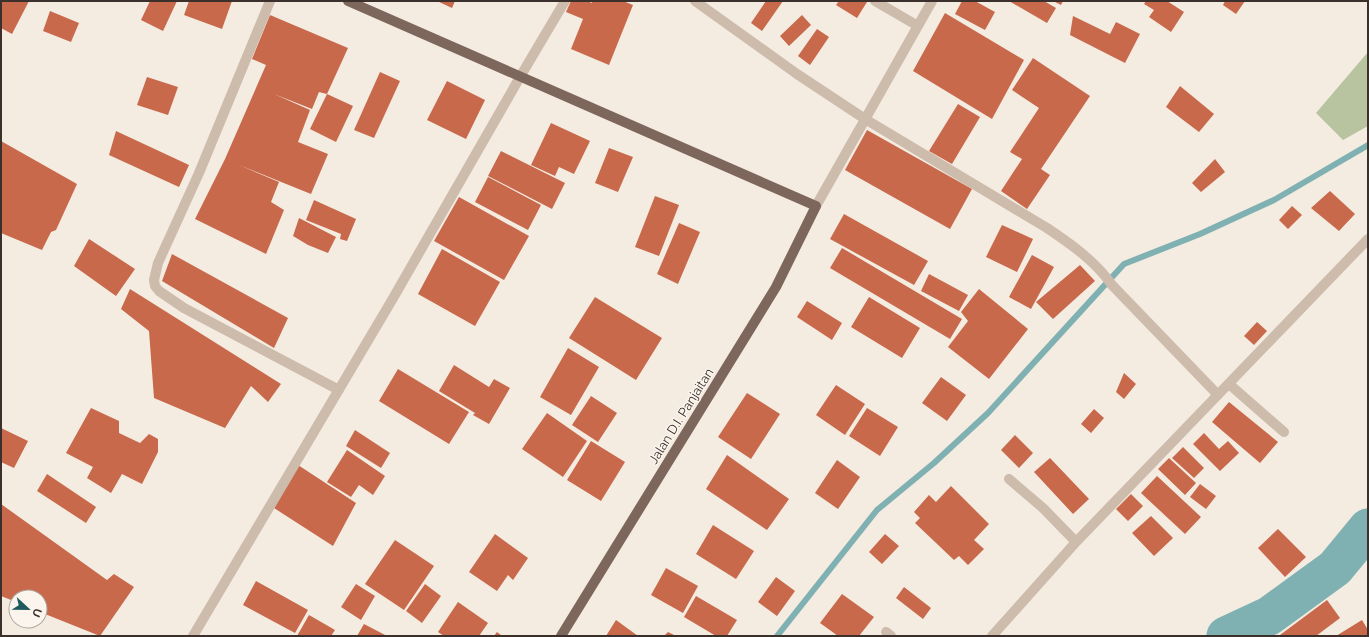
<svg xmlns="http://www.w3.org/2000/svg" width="1369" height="637" viewBox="0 0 1369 637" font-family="Raleway,sans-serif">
<rect width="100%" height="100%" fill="#f4ebe1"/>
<path fill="#b8c4a0" d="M1368 52V126L1343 140 1316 113Z"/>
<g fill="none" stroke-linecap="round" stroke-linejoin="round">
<path stroke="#7fb0b2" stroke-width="6" d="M777 636 877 510 934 463 988 413 1124 264 1200 234 1274 200 1368 145"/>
<path stroke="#7fb0b2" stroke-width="39" d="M1226 636 1269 616 1335 568 1368 528"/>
</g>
<path fill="#c8694b" d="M1 1H29L12 34 1 28Z
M150 1H177L163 31 141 20Z
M189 1H232L222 29 184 15Z
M437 1H455L452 8Z
M571 1H587L592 3V1H623L633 5 609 65 571 49 583 19 566 12Z
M766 1H783L762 31 751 23Z
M839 1H866L867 2 857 18 836 5Z
M962 1H975L995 12 985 30 955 14Z
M1009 1H1044L1056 8 1047 23Z
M1053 1H1063L1061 5Z
M1146 1H1167L1184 12 1171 32 1149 17 1154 10 1144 4Z
M1225 1H1245L1236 14 1223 5Z
M50 11 79 23 71 42 43 31Z
M945 13 1024 60 992 119 913 71Z
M270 15 348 48 327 94 319 92 312 109 274 94 310 110 298 142 328 154 311 194 239 165 279 182 271 202 284 210 266 254 195 219 225 159 266 65 252 59Z
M802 15 811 25 789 46 780 36Z
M1073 16 1110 34 1116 22 1140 34 1125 63 1070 35Z
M817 29 829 37 810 65 798 56Z
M1033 58 1090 96 1041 169 1050 175 1027 209 1001 191 1022 159 1010 152 1039 108 1012 90Z
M380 72 400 81 374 138 354 130Z
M147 77 178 87 168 115 137 105Z
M447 81 485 100 466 139 427 120Z
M1180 86 1214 114 1199 132 1166 107Z
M327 94 353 106 336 142 310 129Z
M958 104 980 117 952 164 929 151Z
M551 123 590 141 574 174 559 167 555 176 531 165Z
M867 130 972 189 950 229 845 170Z
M116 131 189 165 179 187 109 155Z
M1 141 77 184 56 230 51 232 42 250 1 233Z
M609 148 633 157 618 192 595 183Z
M501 151 565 183 552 209 488 176Z
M1215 159 1225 172 1201 192 1192 183Z
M488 177 541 205 528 230 475 202Z
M1330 191 1355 214 1339 231 1311 208Z
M655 196 679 205 659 256 635 247Z
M459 197 529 236 504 280 434 241Z
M314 200 356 219 347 241 340 239 341 234 306 220Z
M1292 206 1302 215 1288 229 1279 220Z
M844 214 928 261 914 285 830 239Z
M299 218 336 237 328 253 308 245 293 236Z
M679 223 700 232 678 284 657 274Z
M1002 225 1033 239 1017 272 986 257Z
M89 239 135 269 116 296 74 266Z
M842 248 962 319 950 339 830 268Z
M442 249 500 282 475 326 418 294Z
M172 254 288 318 274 348 162 281Z
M1032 255 1054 267 1031 309 1009 297Z
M1080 265 1095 281 1053 319 1036 302Z
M929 274 968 295 959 311 921 291Z
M130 289 281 384 268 402 251 386 225 428 154 398 149 331 121 309Z
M979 289 1028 329 989 379 948 347 968 321 961 312Z
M595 297 662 338 636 380 569 338Z
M869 297 920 328 902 358 851 327Z
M807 301 842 323 832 340 797 317Z
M1257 322 1267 331 1254 345 1244 336Z
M568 348 599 367 571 415 540 397Z
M454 365 489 387 494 379 510 388 489 424 473 415 475 413 439 391Z
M398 369 469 412 449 444 379 401Z
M1124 373 1136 384 1124 399 1116 392Z
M941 377 966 395 947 421 922 403Z
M836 385 865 404 845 435 816 415Z
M747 393 780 414 751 459 718 437Z
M591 396 617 413 598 442 572 425Z
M1229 402 1278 442 1260 463 1212 422Z
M91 408 119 421V433L140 443 149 434 158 439V452L142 484 122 474 111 493 87 478 93 467 66 453Z
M867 408 898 427 880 456 849 436Z
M1094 409 1104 418 1091 433 1081 424Z
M547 413 587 441 563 477 522 449Z
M1 428 28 441 14 468 1 462Z
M355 430 390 453 381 468 346 446Z
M1204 433 1219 449 1228 441 1239 453 1220 471 1193 444Z
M1015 435 1033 453 1019 468 1001 450Z
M591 441 625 462 601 501 567 480Z
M1183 447 1204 468 1194 478 1172 458Z
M347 450 385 476 373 495 359 485 351 497 327 482Z
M727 455 789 499 767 530 706 489Z
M1050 458 1089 499 1073 514 1034 472Z
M1169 458 1196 483 1185 495 1158 469Z
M837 460 860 477 838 509 815 493Z
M298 465 356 503 333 546 274 508Z
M47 474 96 507 86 523 37 491Z
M1157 476 1201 517 1185 534 1141 493Z
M1200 484 1216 496 1206 509 1190 497Z
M951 486 989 524 974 540 984 549 968 565 959 556 954 560 915 523 920 518 914 512 929 495 936 502Z
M1131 494 1143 506 1128 521 1116 509Z
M1 504 107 580 114 574 134 587 100 636 40 612V597H16V602L1 596Z
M1151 516 1173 538 1154 556 1132 533Z
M713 525 754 551 736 579 696 554Z
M1278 529 1306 557 1285 577 1258 548Z
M495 534 528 558 513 580 508 575 497 591 469 572Z
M885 534 899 546 882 564 869 552Z
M395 540 434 566 404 610 365 584Z
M666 568 698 586 683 613 651 595Z
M776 577 795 591 777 616 758 602Z
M256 581 308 610 295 633 243 605Z
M356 584 375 596 361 620 341 607Z
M425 584 441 596 422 623 406 611Z
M904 587 931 608 923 619 896 598Z
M842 594 874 617 859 636H838L820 623Z
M696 596 737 620 727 636H716L684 617Z
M1327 600 1340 618 1316 636H1281L1280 635Z
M458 602 488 623 479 636H444L438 632Z
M309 615 335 630 331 636H297Z
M616 620 638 636H606Z
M1362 620 1368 630V636H1336Z
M364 624 387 636H357Z
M497 632 502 636H494Z
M668 632 676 636H664Z"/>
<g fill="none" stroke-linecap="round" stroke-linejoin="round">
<path stroke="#cdbbac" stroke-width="10" d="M270 1 199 173 158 263 154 280 155 286 159 291 184 308 339 390
M695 1 797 74 865 119 1047 228C1071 244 1095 261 1112 285L1218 395
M875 1 918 26
M816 206 932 1
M1229 384 1284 432
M1009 479 1043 508 1076 542
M886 632 891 636
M193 636 392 300 520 77 565 1
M992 636 1076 542 1368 239"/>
<path stroke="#7d675c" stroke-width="10" d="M348 1 816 206 776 287 561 636"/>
</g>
<g text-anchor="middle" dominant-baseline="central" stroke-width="3" stroke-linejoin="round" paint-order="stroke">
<g font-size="13" fill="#3b302b" stroke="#fbf5ee">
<text transform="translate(681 416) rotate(-58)">Jalan D.I. Panjaitan</text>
</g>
</g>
<rect width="1369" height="637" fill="none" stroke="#3b302b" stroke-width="4"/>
<g transform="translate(28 609) rotate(112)"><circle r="19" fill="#fbf5ee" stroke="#aea6a0"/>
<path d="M0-3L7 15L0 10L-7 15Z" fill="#1f5a5e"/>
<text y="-6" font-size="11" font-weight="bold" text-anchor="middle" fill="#3b302b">U</text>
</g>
</svg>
